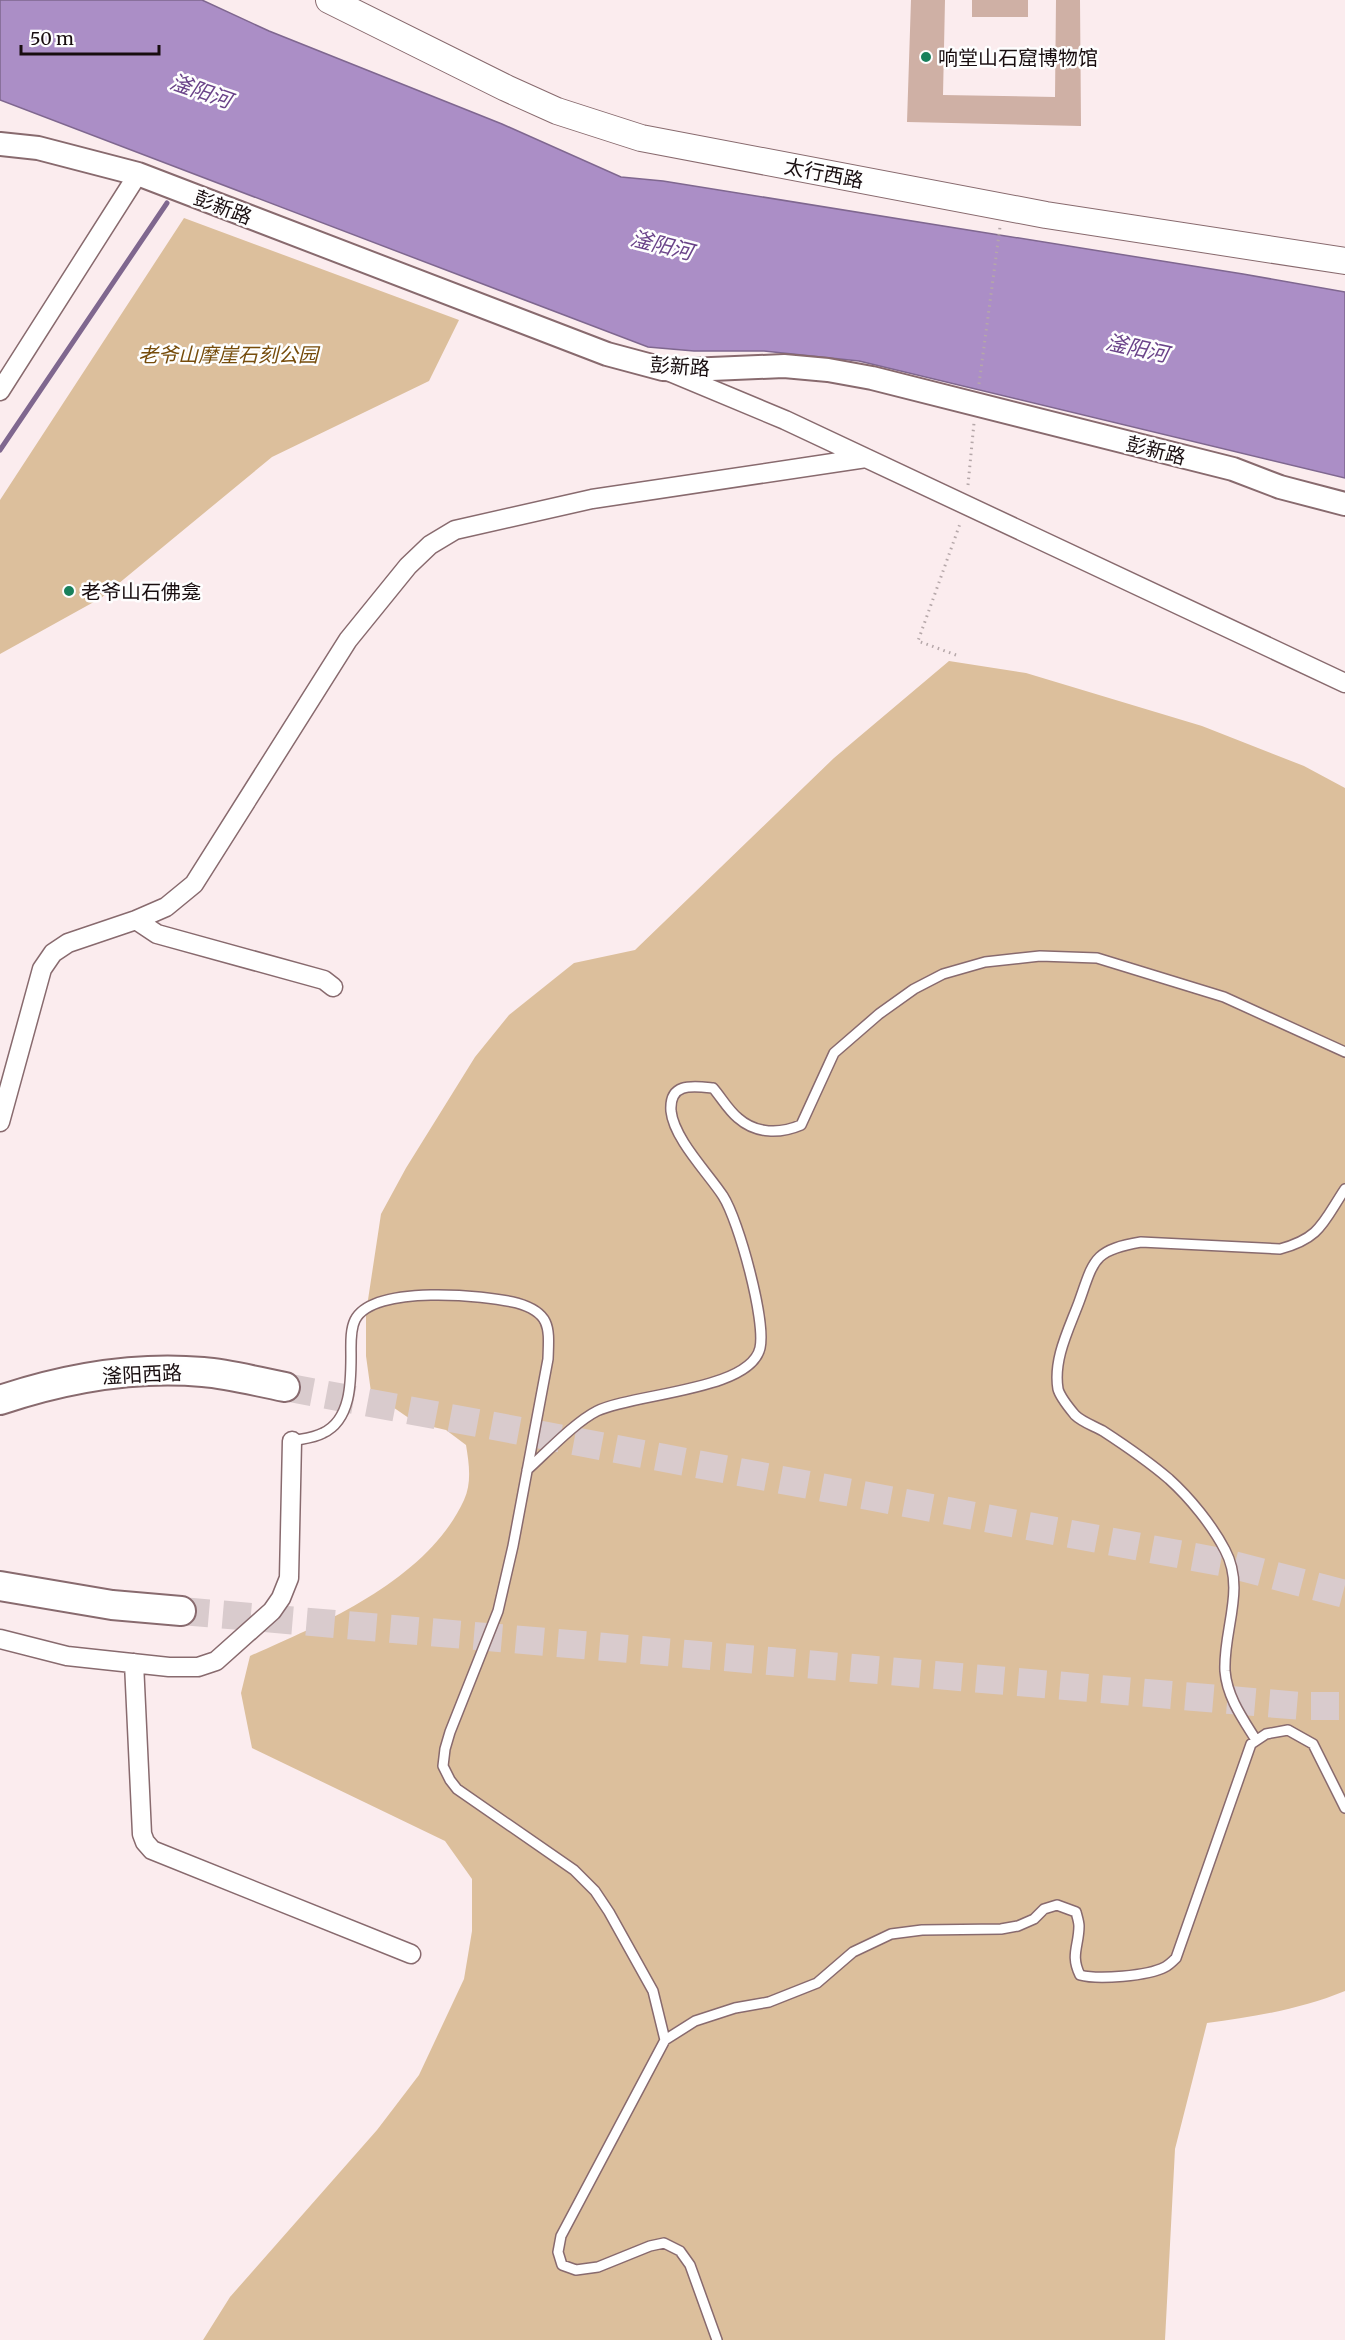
<svg xmlns="http://www.w3.org/2000/svg" width="1345" height="2340" viewBox="0 0 1345 2340" font-family="Merriweather,'Noto Sans SC',serif">
<rect width="100%" height="100%" fill="#fbecee"/>
<path fill="#dcbf9c" d="M184 218 459 320 429 381 272 457 101 598 0 654V500Z
M949 661 1026 673 1202 726 1304 766 1345 788V1991C1301 2009 1254 2017 1207 2023L1175 2149 1165 2340H203L230 2297 377 2130 419 2075 464 1979 472 1931V1879L445 1841 252 1748 241 1693 250 1656C325 1623 428 1579 464 1500 472 1483 469 1463 466 1445L446 1430 416 1423 371 1392 366 1356V1313L381 1214 406 1168 475 1057 509 1015 574 963 635 950 834 758Z"/>
<path fill="#ab8ec6" stroke="#7f678f" stroke-width="1.5" d="M0 0H202L269 31 502 124 621 177 663 181 1243 274 1345 292V478L859 361 764 351H694L648 347 0 100Z"/>
<g fill="none" stroke-linecap="round" stroke-linejoin="round">
<path stroke="#7f678f" stroke-width="5" d="M0 450 167 203"/>
</g>
<path fill="#cfb0a5" d="M911 0H945L943 95 1055 97 1056 0H1080L1081 126 907 122Z
M972 0H1028V17H972Z"/>
<g fill="none" stroke-linecap="round" stroke-linejoin="round">
<path stroke="#d9cbcd" stroke-width="28" stroke-dasharray="28 14" stroke-linecap="butt" d="M285 1387 1226 1563 1345 1594
M181 1611 1301 1706H1345"/>
<defs>
<path id="service" d="M292 1441C301 1439 314 1438 323 1433 351 1420 351 1382 351 1356 351 1345 350 1330 355 1320 373 1284 485 1295 517 1303 552 1313 549 1329 548 1359L513 1546 498 1611 450 1732 445 1749 443 1766 450 1780 457 1789 574 1870 595 1891 609 1912 653 1991 665 2040 561 2236 558 2252 562 2265 576 2270 598 2267 650 2246 664 2243 680 2251 690 2265 717 2340
M527 1470C546 1453 575 1422 597 1411 634 1393 750 1391 760 1348 766 1321 739 1221 723 1196 708 1173 674 1139 671 1111 669 1082 693 1086 713 1088 721 1097 728 1110 738 1118 756 1134 780 1134 801 1125L834 1053 879 1014 914 989 943 974 985 962 1040 956 1097 958 1224 997 1345 1052
M1256 1740C1243 1719 1227 1697 1225 1671 1223 1630 1246 1589 1225 1550 1212 1525 1190 1498 1169 1479 1148 1461 1126 1446 1103 1431 1094 1426 1082 1422 1075 1415 1070 1409 1060 1397 1058 1389 1053 1359 1069 1329 1079 1302 1094 1260 1093 1250 1141 1242L1280 1249C1321 1238 1323 1222 1345 1189
M665 2040 695 2021 735 2008 769 2002 817 1983 853 1952 891 1934 922 1930 1001 1929 1018 1926 1034 1919 1044 1909 1057 1905 1076 1912C1077 1916 1079 1922 1079 1926 1079 1946 1070 1955 1080 1975 1098 1980 1148 1976 1165 1967 1169 1965 1173 1961 1176 1958L1251 1744 1266 1734 1288 1730 1313 1744 1345 1808"/>
<path id="minor" d="M670 372 785 420 1345 683
M0 391 138 174
M136 920 157 934 324 980 333 987
M0 1122 42 969 53 953 68 943 136 920 166 907 194 884 348 640 408 566 430 545 455 530 592 499 866 458
M0 1639 67 1656 169 1667H198L216 1661 272 1611 281 1598 289 1578 292 1441
M134 1663 142 1834 145 1842 152 1850 411 1954"/>
<path id="tertiary" d="M0 144 38 148 138 174 607 354 663 369 688 370 784 366 828 370 872 378 1233 469 1280 487 1345 504"/>
<path id="secondary" d="M329 0 506 88 557 111 641 138 1046 215 1345 261"/>
<path id="primary" d="M0 1400C66 1378 134 1366 203 1372 230 1374 258 1382 285 1387
M0 1586 112 1605 181 1611"/>
</defs>
<use href="#service" stroke="#886a6e" stroke-width="12"/>
<use href="#minor" stroke="#886a6e" stroke-width="21"/>
<use href="#tertiary" stroke="#886a6e" stroke-width="26"/>
<use href="#secondary" stroke="#886a6e" stroke-width="28"/>
<use href="#primary" stroke="#886a6e" stroke-width="32"/>
<path stroke="#b5a7a9" stroke-width="3" stroke-dasharray="1.5 4.5" stroke-linecap="butt" d="M979 384 1000 227
M968 485 974 423
M956 655 918 641 961 521"/>
<use href="#service" stroke="#fff" stroke-width="9"/>
<use href="#minor" stroke="#fff" stroke-width="18"/>
<use href="#tertiary" stroke="#fff" stroke-width="22"/>
<use href="#secondary" stroke="#fff" stroke-width="26"/>
<use href="#primary" stroke="#fff" stroke-width="28"/>
</g>
<g fill="#18805b" stroke="#fefefe" stroke-width="2">
<circle cx="926" cy="57" r="6"/>
<circle cx="69" cy="591" r="6"/>
</g>
<g text-anchor="middle" dominant-baseline="central" stroke-width="5" stroke-linejoin="round" paint-order="stroke">
<g font-size="20" fill="#180d0f" stroke="#fefefe" text-anchor="start">
<text x="938" y="57">响堂山石窟博物馆</text>
<text x="81" y="591">老爷山石佛龛</text>
</g>
<g font-size="20" fill="#180d0f" stroke="#fefefe">
<text transform="translate(824 173) rotate(11)">太行西路</text>
<text transform="translate(223 207) rotate(21)">彭新路</text>
<text transform="translate(680 366) rotate(4)">彭新路</text>
<text transform="translate(1156 450) rotate(14)">彭新路</text>
<text transform="translate(142 1374) rotate(-3)">滏阳西路</text>
</g>
<g font-size="20" font-style="italic" fill="#764c0b" stroke="#fefefe">
<text x="228" y="354">老爷山摩崖石刻公园</text>
</g>
<g font-size="21" font-style="italic" fill="#6a4389" stroke="#fefefe">
<text transform="translate(201 91) rotate(19)">滏阳河</text>
<text transform="translate(662 245) rotate(14)">滏阳河</text>
<text transform="translate(1137 348) rotate(12)">滏阳河</text>
</g>
</g>
<path d="M21 45v9h138v-9" fill="none" stroke="#180d0f" stroke-width="3"/>
<text x="30" y="45" font-size="18" fill="#180d0f" stroke="#fefefe" stroke-width="4.5" paint-order="stroke">50 m</text>
</svg>
